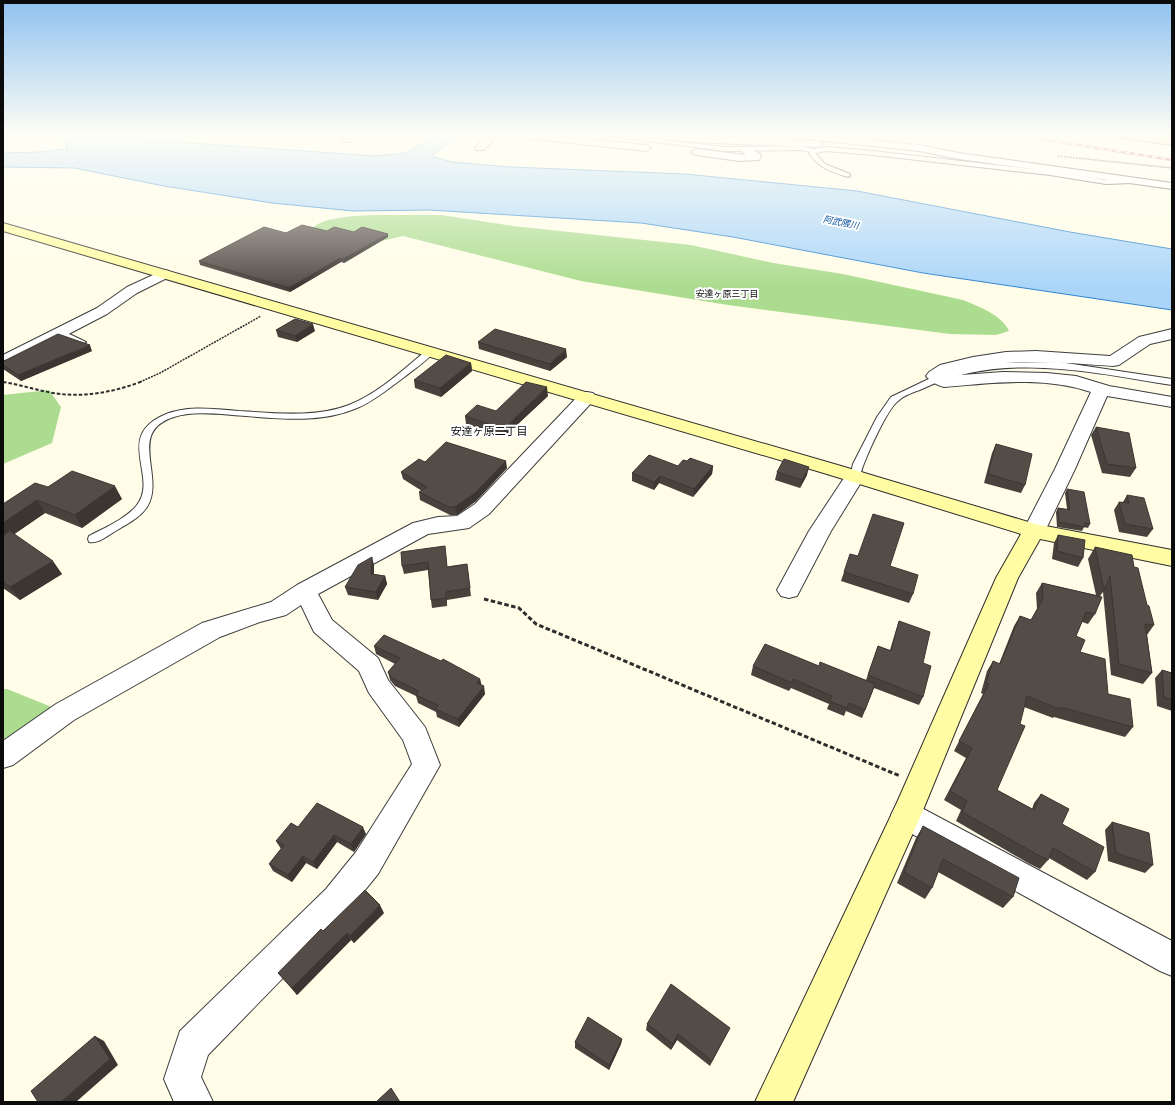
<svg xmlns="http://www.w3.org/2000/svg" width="1175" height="1105" viewBox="0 0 1175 1105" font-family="'Noto Serif','Noto Sans JP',serif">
<rect width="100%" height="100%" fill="#fffce8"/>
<path fill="#acdc8f" d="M386 215H441L513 226 691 245 773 263 843 274 963 300C978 306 1002 315 1009 331L996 335 950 334 728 305 581 281 403 236 352 248 311 230C321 215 369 215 386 215Z
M49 390 61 407 52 443 3 464V395Z
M3 689H7L54 708 3 769Z"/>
<path fill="#aad5f9" stroke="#2d84d4" d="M41 134H109L165 141 375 156 406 153 435 135H459L431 156 452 162 510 167 685 174 857 191 1070 232 1172 249V310L923 273 733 237 641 223 429 210 353 211 272 203 164 186 74 168 3 167V153L41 152 67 149 66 143 56 137Z"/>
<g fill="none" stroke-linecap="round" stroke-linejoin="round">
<defs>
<path id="lane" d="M594 134H608L725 147 800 146 814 149 826 147 873 151 1050 171 1106 180 1133 179 1136 181 1133 183 1106 184 1050 175 873 155 826 151 815 153 825 164 850 174V176L848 177C832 172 818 168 809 153L810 152 800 150 725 151Z
M57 331H63L86 342 82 344H79L57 335Z
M428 349H434L435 351C427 361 413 370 403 378 388 389 374 401 357 408 323 423 282 419 246 416 224 415 196 410 174 417 126 432 166 477 147 507 140 518 125 525 114 532 107 536 98 544 89 542L88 539 89 536C104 528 126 519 137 505 159 477 114 437 164 415 186 405 215 409 239 411 275 413 315 418 349 405 379 393 404 369 428 349Z
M1059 362 1172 379V385C1089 372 1001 351 922 389 915 392 904 395 898 401 887 409 863 462 860 476L855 479 850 476 853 464 877 417 891 397 935 376 965 367 989 363Z"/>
<path id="street" d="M348 134H359L351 142H343L342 140Z
M488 134H498L484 150H476L475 148Z
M508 134H539L646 145 651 148 646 151 513 137Z
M623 134H668L818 141 823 144 818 147 714 143 628 137Z
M795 134H815L919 145 959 153 1172 183V189L959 159 919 151 808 139 796 136Z
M745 147 760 154 761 156 759 160 739 161 696 155 691 152 696 149 746 155 740 150Z
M164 270 169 271 171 274 169 277 137 293 107 314 9 365 3 366V355L97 308 127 287Z
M1172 329V339L1150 344 1119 365 1113 366C1070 363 1028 359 985 365 972 367 957 369 947 376L1003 372 1047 373 1076 376 1109 386 1172 397V407L1107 396 1075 469 1045 531 1042 536 1034 538 1026 536 1023 531 1055 469 1091 392C1044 376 993 383 944 387 937 385 931 382 926 376L929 372 940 365 973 357 1006 352 1036 351 1110 356 1139 337Z
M587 392 593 393 596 397 593 401 489 514 469 528 428 534 318 594 332 620 378 658 388 680 425 727 440 765 378 874 348 911 208 1055 201 1077 213 1102H174L164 1079 180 1031 326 889 356 852 412 764 403 740 369 693 359 671 314 632 301 605 286 615 260 622 220 637 74 720 13 765 3 768V741L56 704 202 623 271 602 297 585 413 523 438 517 457 516 475 504 581 393Z
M855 470 862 472 865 476 831 531 797 596 789 598 781 596 777 590 809 531 848 472Z
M906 801 916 805 1172 941V976L1160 971 896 825 891 815 896 805Z"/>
<path id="secondary" d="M3 223 841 466 1035 524 1172 550V566L1040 539 1018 578 921 815 793 1102H755L895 807 996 578 1021 534 827 474 3 231Z"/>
<path id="highway" d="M1108 134H1134L1172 139V145L1113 137Z"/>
</defs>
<use href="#lane" stroke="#3e3e3e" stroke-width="2"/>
<use href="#street" stroke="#3e3e3e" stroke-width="2"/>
<use href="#secondary" stroke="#2d2d2d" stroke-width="2"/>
<use href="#highway" stroke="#1c1c1c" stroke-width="2"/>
<path stroke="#2d2d2d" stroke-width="1.5" stroke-dasharray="2 1" stroke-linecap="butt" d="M1058 156 1172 168
M140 382 160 373 261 316"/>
<path stroke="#2d2d2d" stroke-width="2" stroke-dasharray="3.5 2" stroke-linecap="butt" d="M3 382C23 385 41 392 61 394 89 397 117 391 143 381"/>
<path stroke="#2d2d2d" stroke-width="3" stroke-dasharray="4.5 2.5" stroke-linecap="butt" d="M484 599 519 608 536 624 900 776"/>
<use href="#lane" fill="#fff" fill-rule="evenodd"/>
<use href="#street" fill="#fff" fill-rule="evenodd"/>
<use href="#secondary" fill="#fffca3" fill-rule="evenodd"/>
<use href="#highway" fill="#fda949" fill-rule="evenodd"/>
<defs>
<path id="rail" d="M1010 134 1172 160"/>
</defs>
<use href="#rail" stroke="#c1221c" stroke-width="2.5"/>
<use href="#rail" stroke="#fff" stroke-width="1.5" stroke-dasharray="4.5" stroke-linecap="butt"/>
</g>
<path fill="#48423d" d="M327 231 354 232 388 234V237L344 263 341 262 290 292 200 265 199 261 286 233Z
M276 330 315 331 297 342 278 337Z
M478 342 567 357 550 371 479 349Z
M92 351 21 381 3 369V361Z
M471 363 472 371 441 397 415 388 414 380Z
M548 396 504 437 466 424 465 416 496 411Z
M1096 427 1136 468 1130 477 1102 473 1091 435Z
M996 444 1025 485 1021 493 984 483 992 453Z
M687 461 713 466 712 474 693 497 659 483 654 490 632 481V473L678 466Z
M425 462 507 468 476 501 457 515H450L420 500 419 492 422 491 403 479 401 472Z
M777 472 807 475 800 488 775 480Z
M48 487 122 499 82 528 45 513 14 534 62 574 20 600 3 588V504Z
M1067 489 1090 524 1088 528 1084 527 1082 531 1057 527 1056 512 1058 508 1067 509 1065 493Z
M1127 495 1153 529 1147 537 1119 532 1114 510 1119 502H1123Z
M1058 535 1083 558 1078 567 1052 559 1054 543Z
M1095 547 1134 567 1154 625 1147 635 1152 673 1143 684 1111 675 1103 592 1100 596 1095 614 1088 624 1082 622 1076 636 1080 652 1108 694 1133 727 1125 737 1054 717 1053 718 1024 707 997 790 1032 809 1034 803 1041 794 1095 872 1087 880 1049 858 1048 860 1040 869 1028 863 956 821 961 810 944 800 966 758 954 751 983 694 981 693 987 671 993 661 999 664 1014 626 1020 616 1031 620 1037 609 1036 593 1042 583 1096 595 1088 559Z
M446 554 447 567 467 564 471 596 447 600V606L432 608 431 600 428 570 404 574 402 566Z
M374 565V574L385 576 387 584 378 600 348 595 345 587Z
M890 566 913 594 909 603 841 581 844 572Z
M899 621 923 663V697L919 705 874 688 862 718 846 711 844 716 827 709 829 704 791 688 789 691 751 675 753 666H819L866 680 878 646 890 650 896 630Z
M374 646 480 679 481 685 485 694 459 727 437 717 436 712 418 703 416 696 395 686 390 680 388 672 395 664 376 654Z
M1162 670 1172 673V711L1157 706 1155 678Z
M1112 822 1153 865 1145 873 1108 861 1105 830Z
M923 826 1013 897 1003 908 938 872 932 888 925 899 897 883 916 838Z
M298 827 366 834 354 852 337 842 317 869 306 863 292 882 273 871 269 864 281 849 276 841Z
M384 913 354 943 351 940 297 995 278 973 323 931Z
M647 1024 727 1033 710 1066 677 1040 671 1050 646 1030Z
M622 1039 621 1044 609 1070 575 1048V1042Z"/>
<path fill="#3b3632" d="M388 234V237L344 263 343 259Z
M340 258 341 262 290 292 289 288Z
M313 324 315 331 297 342 295 336Z
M90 345 92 351 21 381 18 375Z
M566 349 567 357 550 371V364Z
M471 363 472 371 441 397 440 388Z
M547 387 548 396 504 437V429Z
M506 461 507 468 476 501 457 515 455 507Z
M713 466 712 474 693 497 694 489Z
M809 467 807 475 800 488 802 480Z
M660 476 659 483 654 490V482Z
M115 486 122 499 82 528 75 515Z
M37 500 45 513 3 542V523Z
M372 557 374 565 373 582 371 574Z
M53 561 62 574 20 600 10 587Z
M385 576 387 584 378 600 376 592Z
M480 679 482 687 477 683Z
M484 686 485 694 459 727 458 719Z
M363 827 366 834 354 852 351 844Z
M334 835 337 842 317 869 313 862Z
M303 856 306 863 292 882 288 875Z
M380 905 384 913 354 943 350 936Z
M347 933 351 940 297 995 292 988Z
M678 1034 677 1040 671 1050 673 1044Z
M95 1036 104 1041 118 1065 76 1102H61Z
M622 1039 621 1044 609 1070V1065Z"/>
<path fill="#544d47" stroke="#3b3632" d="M302 225 327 231 334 227 354 232 362 227 388 234 343 259 340 258 289 288 199 261 264 227 286 233Z
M295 319 313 324 295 336 276 330Z
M495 329 566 349 550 364 478 342Z
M58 334 90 345 18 375 3 365V361L6 360Z
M446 355 471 363 440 388 414 380Z
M526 382 547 387 504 429 465 416 477 405 496 411Z
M1096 427 1129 433 1136 468 1107 464Z
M446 442 506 461 475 493 455 507H449L419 492 427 487 401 472 419 459 425 462Z
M996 444 1032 454 1025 485 988 474Z
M649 455 678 466 683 460 687 461 690 458 713 466 694 489 660 476 654 482 632 473Z
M784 459 809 467 802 480 777 472Z
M72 471 115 486 75 515 37 500 3 523V504L35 483 48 487Z
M1067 489 1084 492 1090 524 1085 523V527L1059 522 1058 508 1070 510Z
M1127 495 1144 498 1153 529 1125 524 1119 502 1129 503Z
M873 514 904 523 890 566 918 575 913 594 844 572 850 554 858 556Z
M10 531 53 561 10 587 3 582V535Z
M1058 535 1085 540 1083 558 1057 551Z
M445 546 447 567 467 564 470 588 446 592V598L431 600 428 562 402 566 401 552Z
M1095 547 1132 555 1134 567 1138 568 1147 605 1149 606 1154 625 1145 624 1152 673 1119 664 1110 576 1104 590Z
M372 557 371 574 385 576 376 592 345 587 358 565Z
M1042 583 1102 597 1095 614 1086 612 1076 636 1085 640 1080 652 1105 659 1108 694 1130 699 1133 727 1060 707 1059 709 1027 696 1020 724 1025 726 997 790 1034 810 1041 794 1069 809 1062 824 1104 847 1095 872 1053 848 1048 860 1036 854 962 812 967 801 950 791 972 748 959 741 989 684 986 683 993 661 1000 664 1020 616 1031 620 1043 599Z
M899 621 930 632 923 663 931 666 923 697 868 675 878 646 891 651Z
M384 635 441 661 443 659 480 679 477 683 484 686 458 719 435 709 438 705 416 695 419 691 392 678 388 672 400 658 374 646Z
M765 644 819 666 820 662 875 684 865 710 849 703 847 708 830 701 832 696 793 679 792 683 753 666Z
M1162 670 1172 673V700L1164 697Z
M317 803 363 827 351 844 334 835 313 862 303 856 288 875 269 864 284 845 276 841 291 823 298 827Z
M1112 822 1149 833 1153 865 1116 853Z
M923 826 1019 878 1013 897 943 859 932 888 904 872Z
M365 890 380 905 350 936 347 933 292 988 278 973 321 929 323 931Z
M671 984 730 1028 712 1061 678 1034 673 1044 647 1024Z
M588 1017 622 1039 609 1065 575 1042Z
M95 1036 110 1059 61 1102H38L31 1091Z
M391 1088 400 1102H376Z"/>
<linearGradient id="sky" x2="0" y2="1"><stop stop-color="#8fc1ef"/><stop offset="0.47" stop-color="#fffef5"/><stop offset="1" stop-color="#fffef5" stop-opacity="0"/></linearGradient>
<rect width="1175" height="288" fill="url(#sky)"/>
<g text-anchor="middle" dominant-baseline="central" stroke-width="4" stroke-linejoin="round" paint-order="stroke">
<g font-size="9" font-style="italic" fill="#0f56a2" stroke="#fff">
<text transform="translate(841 222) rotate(11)">阿武隈川</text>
</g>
<g font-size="9" fill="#0b0b0b" stroke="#fff">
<text x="727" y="293">安達ヶ原三丁目</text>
</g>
<g font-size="11" fill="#0b0b0b" stroke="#fff">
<text x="489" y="430">安達ヶ原二丁目</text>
</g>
</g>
<rect width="1175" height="1105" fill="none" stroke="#0b0b0b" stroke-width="8"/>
</svg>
